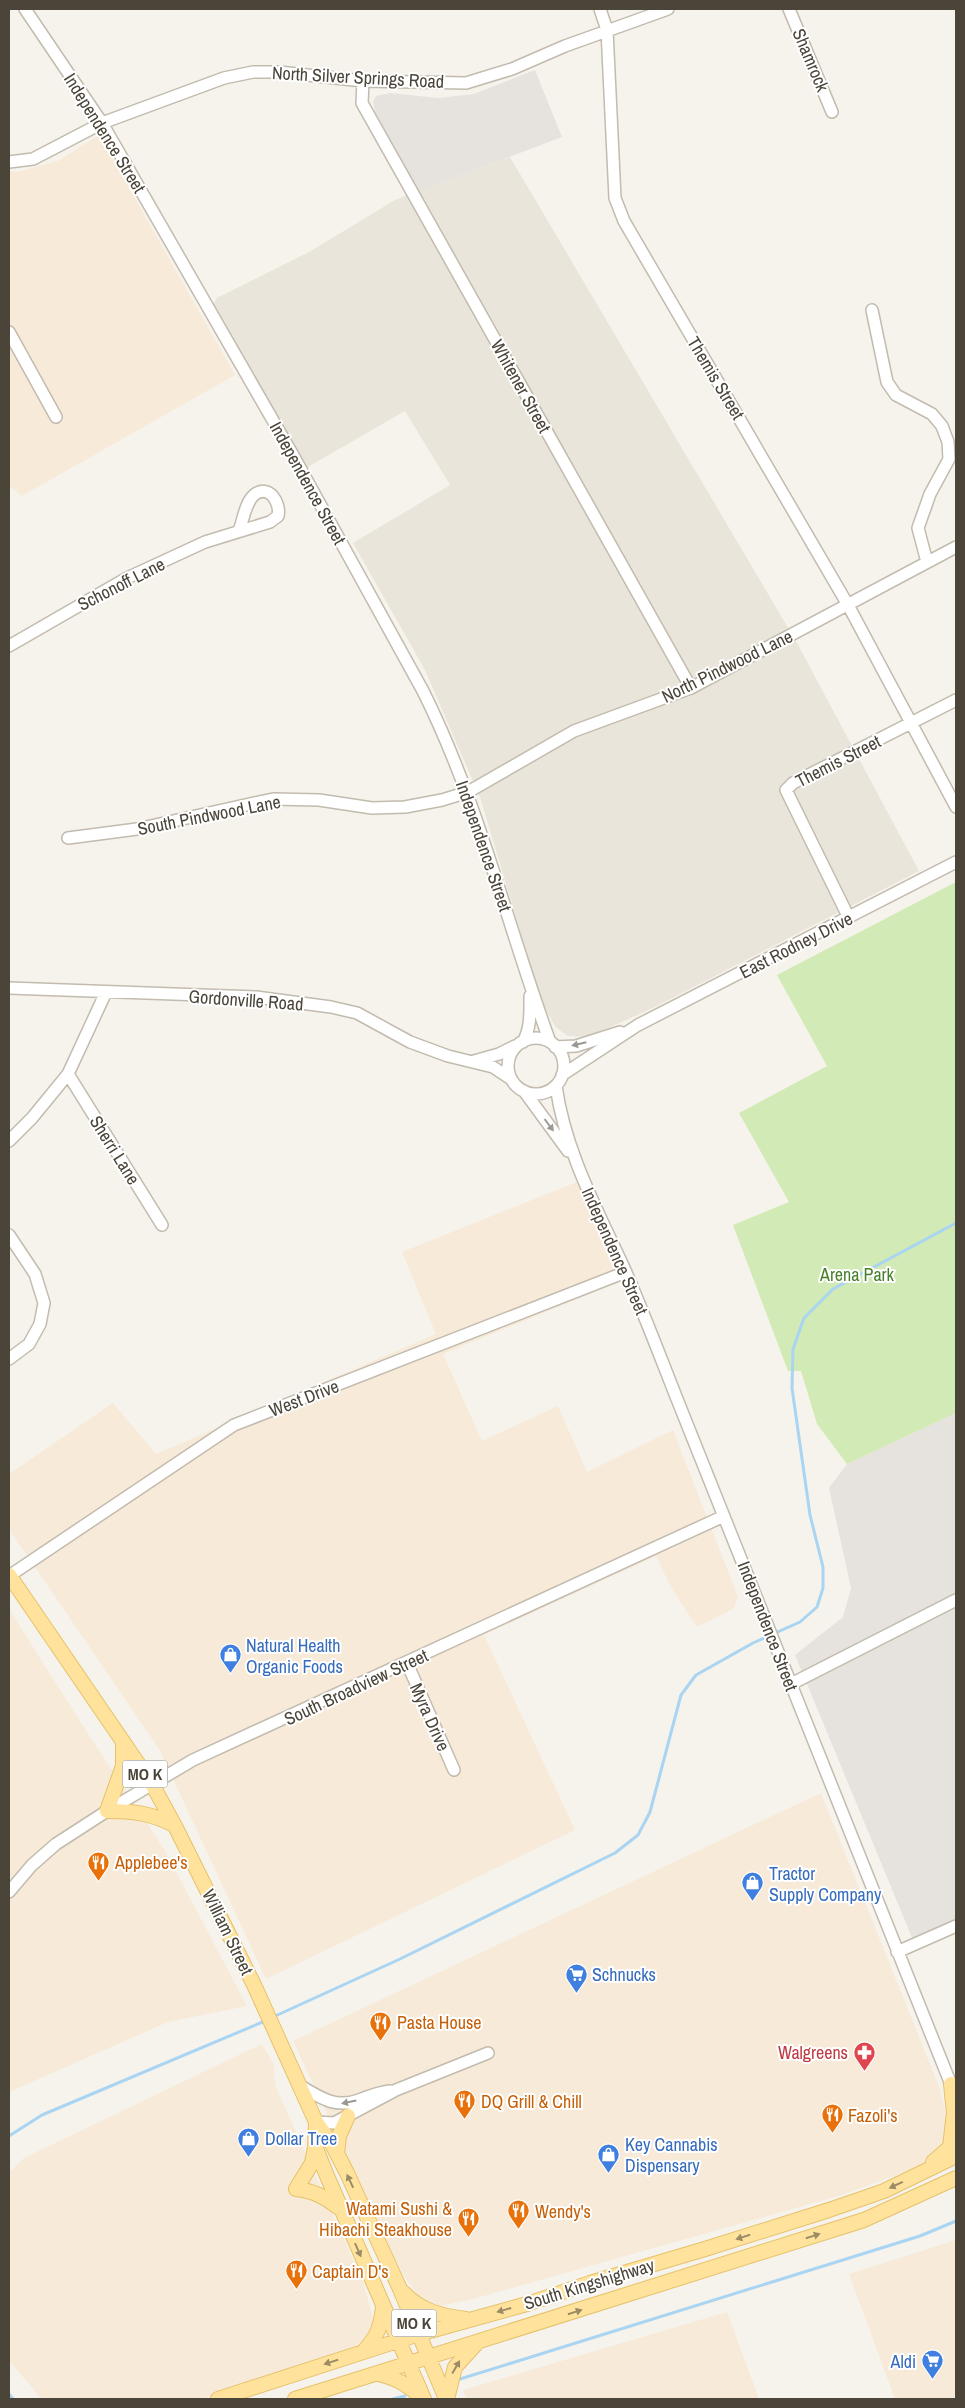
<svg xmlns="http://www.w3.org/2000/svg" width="965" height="2408" viewBox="0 0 965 2408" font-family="'Archivo Narrow',sans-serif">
<rect width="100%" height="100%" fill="#f6f3ec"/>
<path fill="#eae5da" d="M510 157 797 643 919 871 653 1008 588 1037 567 1036 555 1026 541 1001 481 800 425 670 353 543 450 485 405 411 306 468 213 304 217 298 309 252 395 200Z"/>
<path fill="#f7ead8" d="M99 135 235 375 22 496 9 486V171L17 172 58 161Z
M577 1182 619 1282 443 1354 482 1441 558 1406 587 1472 673 1430 738 1597 733 1609 697 1627 672 1589 656 1556 484 1635 575 1830 266 1979 159 1749 9 1529V1474L113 1403 156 1454 436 1334 402 1252Z
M9 1609 83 1726 164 1849 247 2006 168 2022 9 2092Z
M821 1793 940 2089 949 2127 941 2152 918 2167 842 2195 473 2299 440 2306 418 2295 402 2273 293 2041Z
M262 2044 274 2065 275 2085 363 2282 374 2321 360 2346 201 2399H42L9 2361V2173L24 2158Z
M956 2240V2399H895L849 2274Z
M727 2312 759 2399H467L463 2390Z"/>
<path fill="#e6e2dd" d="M535 70 562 137 417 192 375 111 373 102 376 96 390 93 438 98 474 94Z
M956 1413V1921L913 1940 795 1655 843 1617 851 1588 829 1488 847 1464Z"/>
<path fill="#d2eab5" d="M956 882V1413L847 1464 817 1424 801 1371H788L733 1225 789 1202 739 1113 827 1066 777 975Z"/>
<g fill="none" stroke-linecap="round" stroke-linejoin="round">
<path stroke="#a9d4f2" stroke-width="3" d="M273 2017 400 1959 615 1853 638 1835 650 1812 681 1695 696 1675 753 1643 800 1622 817 1607 823 1588V1567L810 1515 792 1388 793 1349 804 1318 833 1289 956 1223
M9 2136 42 2115 265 2021
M460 2379 920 2236 956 2221
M9 2394 13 2399
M393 2399 405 2396"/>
<defs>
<path id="minor" d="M25 9 102 123 294 457 423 691C479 803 507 925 550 1042
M600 9 607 30 615 198 624 221 848 605 956 807
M789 9 832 112
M363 81 362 103 691 688
M9 162 33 159 102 123 224 78 253 72H279L363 81 466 83 512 69 565 46 668 9
M872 310 887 382 896 395 932 414 942 426 948 442 949 459 930 494 918 528 927 562
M9 332 56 417
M9 646 127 578 205 542 270 522 278 516C281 503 269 483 254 495 245 503 243 521 239 531
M68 838 137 829 273 799 319 800 372 808 405 807 442 800 468 792 574 731 691 688 956 547
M849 918 786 790 793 783 956 700
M9 988 256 997 331 1007 357 1013 410 1042 448 1056 493 1067 511 1079
M508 1066a28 28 0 1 1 56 0a28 28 0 1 1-56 0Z
M523 1042C531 1028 530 1012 530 996
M555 1047 576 1046 620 1032
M474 1061 499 1054 515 1046
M68 1074 162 1225
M562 1075 638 1025 956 862
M556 1086C565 1151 597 1209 624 1268 644 1313 661 1359 679 1404 772 1633 862 1863 954 2092
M524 1091 568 1151
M9 1141 32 1118 68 1074 106 992
M9 1235 35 1274 44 1303 40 1324 29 1344 9 1359
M9 1576 234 1425 626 1272
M407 1663 454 1770
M791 1684 956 1600
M9 1892 32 1865 56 1844 107 1811 193 1760 724 1516
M897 1952 956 1926
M299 2085C319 2097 335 2109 359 2100 369 2096 379 2092 390 2091
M316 2122 334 2123 396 2090 488 2053"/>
<path id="major" d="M9 1575 152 1784 176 1828 255 1987 316 2122 332 2144 347 2173 400 2289 446 2399
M123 1742V1766L107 1811C132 1811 151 1813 174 1825
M316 2122 315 2146 327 2176 424 2399
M337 2154 339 2136 348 2116
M933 2162 950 2147 954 2113 951 2084
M296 2189C314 2191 325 2197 339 2208
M296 2189 312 2163 315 2147
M404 2293C421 2311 442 2316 466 2319
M363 2352C377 2337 381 2327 383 2307
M378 2374C396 2378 408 2385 422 2398
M218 2399 419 2334 527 2304 590 2283 705 2249 829 2210 884 2191 956 2156
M295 2399 864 2220 956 2178
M447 2399 455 2367 476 2344"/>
</defs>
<use href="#minor" stroke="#c2bbae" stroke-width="14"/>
<use href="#major" stroke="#e6c16a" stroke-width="16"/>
<use href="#minor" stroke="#fff" stroke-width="11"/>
<use href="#major" stroke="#ffe39c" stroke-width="14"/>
</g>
<defs><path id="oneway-solid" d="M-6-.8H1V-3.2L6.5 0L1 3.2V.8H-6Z" transform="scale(1.25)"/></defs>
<g fill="#9c9892">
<use href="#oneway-solid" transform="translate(579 1044) rotate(167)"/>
<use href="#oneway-solid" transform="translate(549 1125) rotate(53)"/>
<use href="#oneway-solid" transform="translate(349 2102) rotate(168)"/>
</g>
<g fill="#9c8c66">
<use href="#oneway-solid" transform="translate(350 2181) rotate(-115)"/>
<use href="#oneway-solid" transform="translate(896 2185) rotate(155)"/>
<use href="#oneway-solid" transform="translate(813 2236) rotate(-17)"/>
<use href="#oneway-solid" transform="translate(743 2237) rotate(162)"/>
<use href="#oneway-solid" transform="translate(358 2250) rotate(66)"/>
<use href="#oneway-solid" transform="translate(504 2310) rotate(164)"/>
<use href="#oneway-solid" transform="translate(575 2312) rotate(-18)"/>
<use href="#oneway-solid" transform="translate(331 2362) rotate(163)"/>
<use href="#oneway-solid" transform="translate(456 2367) rotate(-60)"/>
</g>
<defs>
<symbol id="shop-pin" viewBox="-11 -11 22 30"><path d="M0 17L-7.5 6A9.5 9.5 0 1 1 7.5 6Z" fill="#3f7fe0" stroke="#fff"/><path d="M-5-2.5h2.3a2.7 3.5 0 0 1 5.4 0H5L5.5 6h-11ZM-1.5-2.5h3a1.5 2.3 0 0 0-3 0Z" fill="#fff"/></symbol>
<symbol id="restaurant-pin" viewBox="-11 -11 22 30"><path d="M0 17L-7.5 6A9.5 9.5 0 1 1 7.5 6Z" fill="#e8710a" stroke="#fff"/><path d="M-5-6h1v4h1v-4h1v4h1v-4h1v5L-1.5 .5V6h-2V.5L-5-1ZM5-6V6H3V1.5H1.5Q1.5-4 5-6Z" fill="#fff"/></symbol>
<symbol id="supermarket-pin" viewBox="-11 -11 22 30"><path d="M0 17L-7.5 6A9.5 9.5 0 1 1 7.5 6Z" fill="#3f7fe0" stroke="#fff"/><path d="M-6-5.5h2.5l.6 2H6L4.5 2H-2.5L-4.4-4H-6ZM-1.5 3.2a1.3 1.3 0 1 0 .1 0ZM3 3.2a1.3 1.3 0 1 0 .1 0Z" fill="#fff"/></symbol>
<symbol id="pharmacy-pin" viewBox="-11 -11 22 30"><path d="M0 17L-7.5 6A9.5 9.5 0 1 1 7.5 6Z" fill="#e0444e" stroke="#fff"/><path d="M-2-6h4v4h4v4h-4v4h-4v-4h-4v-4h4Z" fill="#fff"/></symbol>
</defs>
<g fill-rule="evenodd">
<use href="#shop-pin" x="218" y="1642" width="25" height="34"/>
<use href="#restaurant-pin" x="86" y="1850" width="25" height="34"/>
<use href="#shop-pin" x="740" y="1870" width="25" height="34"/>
<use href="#supermarket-pin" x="564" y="1962" width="25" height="34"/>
<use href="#restaurant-pin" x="368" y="2010" width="25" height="34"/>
<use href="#pharmacy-pin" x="852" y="2040" width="25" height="34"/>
<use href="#restaurant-pin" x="452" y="2088" width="25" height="34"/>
<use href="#restaurant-pin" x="820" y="2102" width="25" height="34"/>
<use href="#shop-pin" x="236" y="2126" width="25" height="34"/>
<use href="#shop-pin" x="596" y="2142" width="25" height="34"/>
<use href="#restaurant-pin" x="506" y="2198" width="25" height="34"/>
<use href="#restaurant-pin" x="456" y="2206" width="25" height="34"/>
<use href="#restaurant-pin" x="284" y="2258" width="25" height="34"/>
<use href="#supermarket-pin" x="920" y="2348" width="25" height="34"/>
</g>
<g text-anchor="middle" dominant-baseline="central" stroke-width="4" stroke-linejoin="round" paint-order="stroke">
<g fill="#fff" stroke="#817c74" stroke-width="1">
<rect x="122.5" y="1760.5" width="45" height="27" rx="4"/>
<rect x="391.5" y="2309.5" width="45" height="27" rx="4"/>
</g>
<g font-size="16" font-weight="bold" fill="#4b4439">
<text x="145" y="1774">MO K</text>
<text x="414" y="2323">MO K</text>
</g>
<g font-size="18" fill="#4b4439" stroke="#fff">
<text transform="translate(811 60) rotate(67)">Shamrock</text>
<text transform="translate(358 77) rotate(3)">North Silver Springs Road</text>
<text transform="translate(105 133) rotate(58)">Independence Street</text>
<text transform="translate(716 378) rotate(59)">Themis Street</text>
<text transform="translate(521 386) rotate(61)">Whitener Street</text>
<text transform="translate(308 483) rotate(61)">Independence Street</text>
<text transform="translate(121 584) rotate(-27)">Schonoff Lane</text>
<text transform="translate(727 666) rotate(-26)">North Pindwood Lane</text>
<text transform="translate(838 761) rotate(-27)">Themis Street</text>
<text transform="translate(209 815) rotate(-11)">South Pindwood Lane</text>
<text transform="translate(484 846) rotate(71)">Independence Street</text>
<text transform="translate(796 945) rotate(-27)">East Rodney Drive</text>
<text transform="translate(246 1000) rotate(4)">Gordonville Road</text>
<text transform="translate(115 1150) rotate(58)">Sherri Lane</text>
<text transform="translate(615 1251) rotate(66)">Independence Street</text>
<text transform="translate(304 1398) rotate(-21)">West Drive</text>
<text transform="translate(768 1626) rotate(69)">Independence Street</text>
<text transform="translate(356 1687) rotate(-25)">South Broadview Street</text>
<text transform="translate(430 1717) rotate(66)">Myra Drive</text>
<text transform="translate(228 1932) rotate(64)">William Street</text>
<text transform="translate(589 2284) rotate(-17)">South Kingshighway</text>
</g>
<g font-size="18" fill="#4a7f2a" stroke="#fff">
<text x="857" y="1274">Arena Park</text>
</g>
<g font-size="18" fill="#366cbe" stroke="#fff" text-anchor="start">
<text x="246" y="1645">Natural Health<tspan x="246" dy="21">Organic Foods</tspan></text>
<text x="769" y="1873">Tractor<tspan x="769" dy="21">Supply Company</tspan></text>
<text x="592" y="1974">Schnucks</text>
<text x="265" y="2138">Dollar Tree</text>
<text x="625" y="2144">Key Cannabis<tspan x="625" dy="21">Dispensary</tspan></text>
<text x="916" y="2361" text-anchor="end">Aldi</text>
</g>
<g font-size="18" fill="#c56008" stroke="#fff" text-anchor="start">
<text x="115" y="1862">Applebee's</text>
<text x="397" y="2022">Pasta House</text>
<text x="481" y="2101">DQ Grill &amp; Chill</text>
<text x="848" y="2115">Fazoli's</text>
<text x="452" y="2208" text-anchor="end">Watami Sushi &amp;<tspan x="452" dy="21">Hibachi Steakhouse</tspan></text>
<text x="535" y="2211">Wendy's</text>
<text x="312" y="2271">Captain D's</text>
</g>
<g font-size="18" fill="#be3a42" stroke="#fff" text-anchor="end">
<text x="848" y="2052">Walgreens</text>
</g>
</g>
<rect width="965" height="2408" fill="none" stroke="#4b4439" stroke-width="20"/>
</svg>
